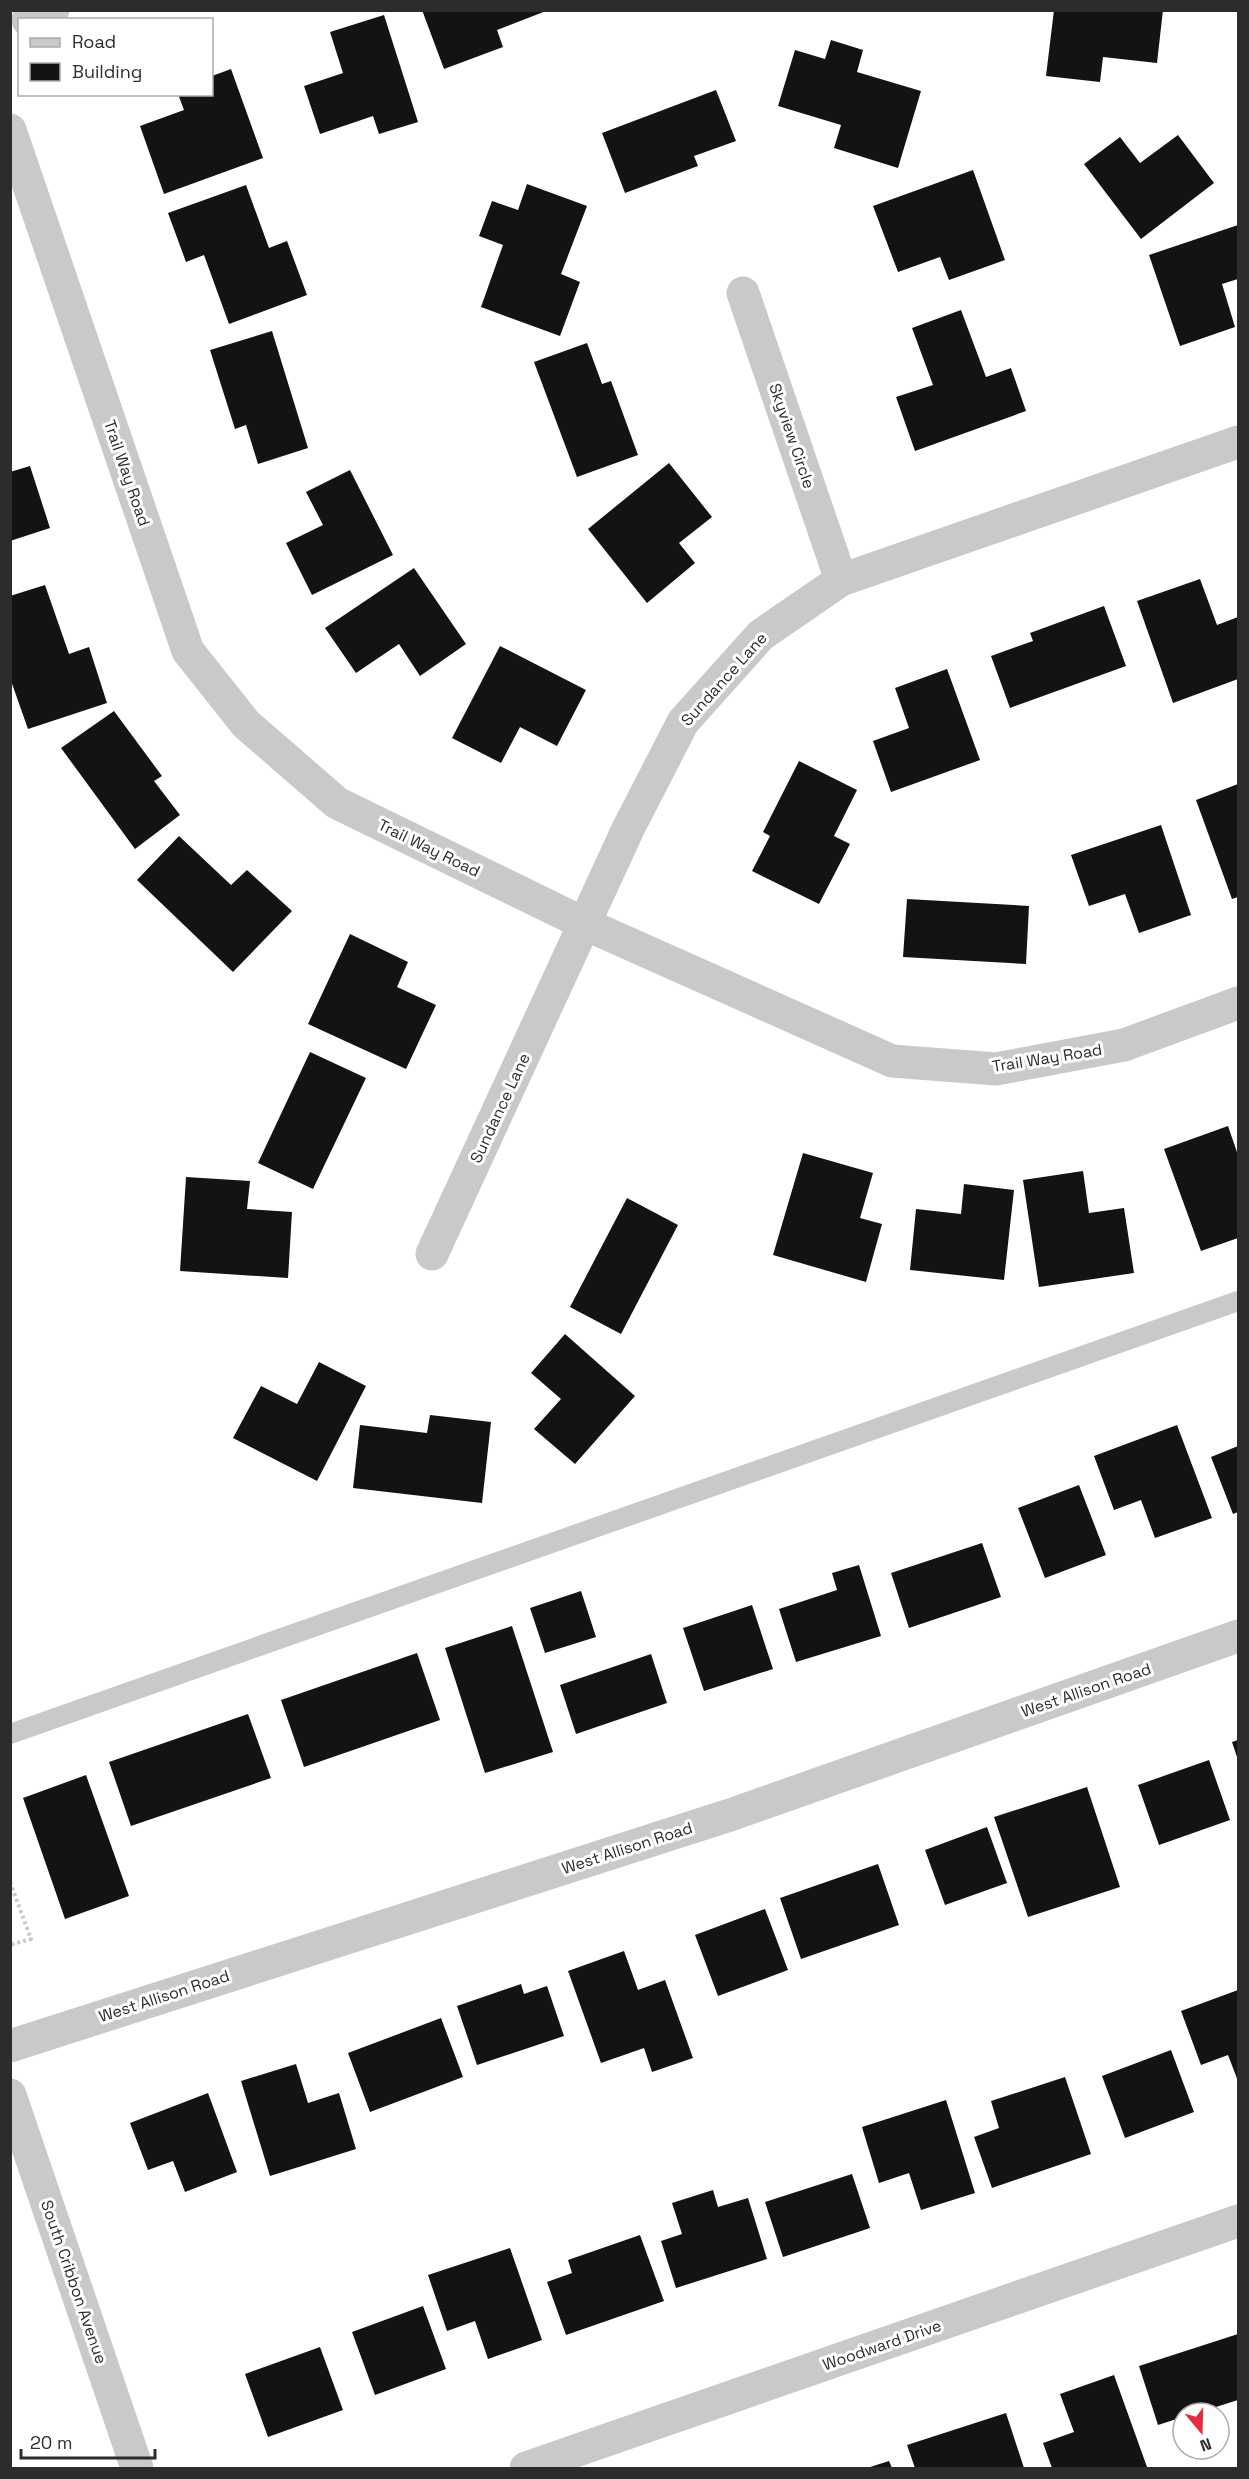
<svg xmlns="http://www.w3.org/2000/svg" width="1249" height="2479" viewBox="0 0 1249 2479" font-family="'Space Grotesk',sans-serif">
<rect width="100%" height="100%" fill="#fff"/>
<path fill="#131313" d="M422 10H546V11L497 30 503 47 444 69Z
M1054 10H1163L1157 63 1103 57 1100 82 1046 76Z
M384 15 418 122 379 134 373 116 320 134 304 86 343 73 330 32Z
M831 40 863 50 857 72 921 91 898 168 834 148 841 125 778 106 795 50 825 59Z
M231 69 263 158 164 194 140 126 184 110 178 94H212V76Z
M716 90 736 141 694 156 698 166 625 193 602 133Z
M1178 135 1214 183 1141 239 1084 164 1120 137 1140 163Z
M973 170 1005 260 949 280 940 257 898 272 873 206Z
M527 184 587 206 561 274 580 282 560 336 481 307 503 245 479 236 492 201 518 210Z
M246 185 269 248 287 241 307 295 229 324 204 255 186 262 168 213Z
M1238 225V279L1222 284 1235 327 1180 346 1149 255Z
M961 310 986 377 1011 368 1026 411 915 451 896 397 933 385 912 328Z
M272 331 308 448 258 464 246 425 235 429 210 350Z
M587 343 602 384 611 381 638 455 577 477 534 362Z
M669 463 712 517 679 543 695 563 647 603 588 529Z
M30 466 50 528 10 541V472Z
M350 470 393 555 312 595 286 543 323 525 306 492Z
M414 568 466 644 420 676 399 644 356 673 325 628Z
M1200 579 1217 625 1238 617V679L1173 703 1137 601Z
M45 585 69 654 89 647 107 703 28 729 10 678V596Z
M1104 606 1126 666 1010 708 991 656 1033 641 1030 633Z
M500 646 586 690 557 746 520 727 501 763 452 738Z
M947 669 980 760 891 792 873 741 909 728 895 688Z
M114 711 162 776 154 781 180 815 135 849 61 748Z
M799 761 857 790 834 836 850 844 819 904 752 871 770 836 763 832Z
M1238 784V897L1232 899 1196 800Z
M1161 825 1191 915 1139 933 1125 894 1089 906 1071 855Z
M179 836 231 885 247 870 292 911 233 972 137 880Z
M907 899 1029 906 1026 964 903 957Z
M350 934 408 962 397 987 436 1005 406 1069 308 1024Z
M310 1052 366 1078 313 1189 258 1163Z
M1228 1126 1238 1155V1238L1201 1251 1164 1149Z
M803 1153 873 1173 860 1218 882 1224 866 1282 773 1255Z
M1083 1171 1089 1213 1124 1208 1134 1273 1039 1287 1023 1180Z
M186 1177 250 1181 247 1209 292 1212 288 1278 180 1271Z
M964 1184 1014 1190 1004 1280 910 1270 916 1209 961 1214Z
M627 1198 678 1225 621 1334 570 1307Z
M565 1334 635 1396 575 1464 534 1429 561 1399 531 1373Z
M319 1362 366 1386 317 1481 233 1438 261 1386 297 1404Z
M430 1415 491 1422 482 1503 353 1488 360 1425 427 1433Z
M1177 1425 1212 1518 1155 1538 1141 1500 1114 1510 1094 1456Z
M1238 1446V1512L1233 1514 1211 1457Z
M1079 1485 1106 1555 1045 1578 1018 1508Z
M982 1543 1001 1597 909 1628 891 1573Z
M859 1565 881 1636 796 1662 779 1609 837 1590 832 1573Z
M581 1591 596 1637 545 1653 530 1608Z
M752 1605 773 1669 704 1691 683 1628Z
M512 1626 553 1752 485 1773 445 1648Z
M417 1653 440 1720 304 1767 281 1700Z
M651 1654 667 1703 576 1734 560 1685Z
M248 1714 271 1778 131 1826 109 1762Z
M1238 1740V1760L1232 1742Z
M1209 1760 1230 1820 1159 1845 1138 1785Z
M86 1775 129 1896 65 1919 23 1798Z
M1087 1787 1120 1887 1028 1917 994 1817Z
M987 1827 1007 1883 945 1905 925 1850Z
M878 1864 899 1925 801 1959 780 1898Z
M765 1909 788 1970 718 1996 695 1935Z
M624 1951 638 1990 665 1980 693 2058 652 2072 644 2048 601 2063 568 1971Z
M521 1984 524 1994 547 1986 564 2036 477 2065 457 2006Z
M1238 1990V2081L1228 2055 1201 2065 1181 2011Z
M441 2018 463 2077 370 2112 348 2053Z
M1171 2050 1194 2112 1125 2138 1102 2076Z
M296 2064 308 2103 339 2093 356 2149 270 2176 241 2081Z
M1065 2077 1091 2154 992 2188 974 2137 999 2128 991 2101Z
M208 2093 237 2172 185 2192 173 2161 148 2170 130 2123Z
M946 2100 975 2193 921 2210 909 2173 879 2183 862 2127Z
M852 2174 870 2228 783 2257 765 2202Z
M713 2190 718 2207 748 2198 767 2259 676 2288 661 2241 682 2234 672 2203Z
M640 2235 664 2301 566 2335 547 2282 572 2273 568 2260Z
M510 2248 542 2340 488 2359 475 2321 447 2331 428 2275Z
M423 2306 446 2369 375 2395 352 2332Z
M1238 2334V2400L1197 2413H1183V2417L1158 2425 1139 2366Z
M320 2347 343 2410 268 2437 245 2374Z
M1114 2375 1147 2467 1052 2468 1043 2443 1074 2432 1060 2394Z
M1006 2413 1024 2468H915L907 2445Z
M889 2461 892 2468H867Z"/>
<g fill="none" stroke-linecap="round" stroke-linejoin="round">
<path stroke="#c9c9c9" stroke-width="4" stroke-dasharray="3 3" stroke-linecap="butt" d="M10 1882 31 1939 10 1945"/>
<path stroke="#c9c9c9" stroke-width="20" d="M10 1734 1238 1301"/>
<path stroke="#c9c9c9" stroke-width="33" d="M10 130 188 651 246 724 337 803 585 924 892 1061 996 1069 1124 1045 1238 1003
M743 293 841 580
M432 1254 628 829 683 722 761 635 841 580 1238 442
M10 2046 730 1815 1238 1636
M526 2468 1238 2221"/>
<path stroke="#c9c9c9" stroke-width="33" d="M28 20 53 10
M10 2095 137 2468"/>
</g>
<g text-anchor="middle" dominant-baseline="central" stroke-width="6" stroke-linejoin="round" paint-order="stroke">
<g font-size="16" fill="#2c2c2c" stroke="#fff">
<text transform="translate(792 436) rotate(71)">Skyview Circle</text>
<text transform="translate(127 473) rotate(71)">Trail Way Road</text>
<text transform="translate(724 679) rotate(-48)">Sundance Lane</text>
<text transform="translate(429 848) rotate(26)">Trail Way Road</text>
<text transform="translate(1047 1058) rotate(-9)">Trail Way Road</text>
<text transform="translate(500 1108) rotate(-65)">Sundance Lane</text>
<text transform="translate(1086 1690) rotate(-19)">West Allison Road</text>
<text transform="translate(627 1848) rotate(-18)">West Allison Road</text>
<text transform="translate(164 1996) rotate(-18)">West Allison Road</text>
<text transform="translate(74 2282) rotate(71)">South Cribbon Avenue</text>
<text transform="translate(882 2345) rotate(-19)">Woodward Drive</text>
</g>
</g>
<rect width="1249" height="2479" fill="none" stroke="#2c2c2c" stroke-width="24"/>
<rect x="18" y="18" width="195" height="78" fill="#ffffff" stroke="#ababab" stroke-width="1.5"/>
<rect x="30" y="38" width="30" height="9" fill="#c9c9c9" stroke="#ababab" stroke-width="1.5"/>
<text x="72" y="48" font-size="18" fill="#2c2c2c">Road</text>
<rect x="30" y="63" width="30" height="18" fill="#131313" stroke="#ababab" stroke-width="1.5"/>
<text x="72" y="78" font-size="18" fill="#2c2c2c">Building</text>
<g transform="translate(1201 2431) rotate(161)"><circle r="28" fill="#ffffff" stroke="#ababab" stroke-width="1.5"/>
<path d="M0-4.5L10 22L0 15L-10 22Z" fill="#e52b42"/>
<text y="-9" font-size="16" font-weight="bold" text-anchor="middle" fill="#2c2c2c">N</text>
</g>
<path d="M21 2449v9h134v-9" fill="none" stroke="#2c2c2c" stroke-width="3"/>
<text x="30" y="2449" font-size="18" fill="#2c2c2c" stroke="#ffffff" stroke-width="4.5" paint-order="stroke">20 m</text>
</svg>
